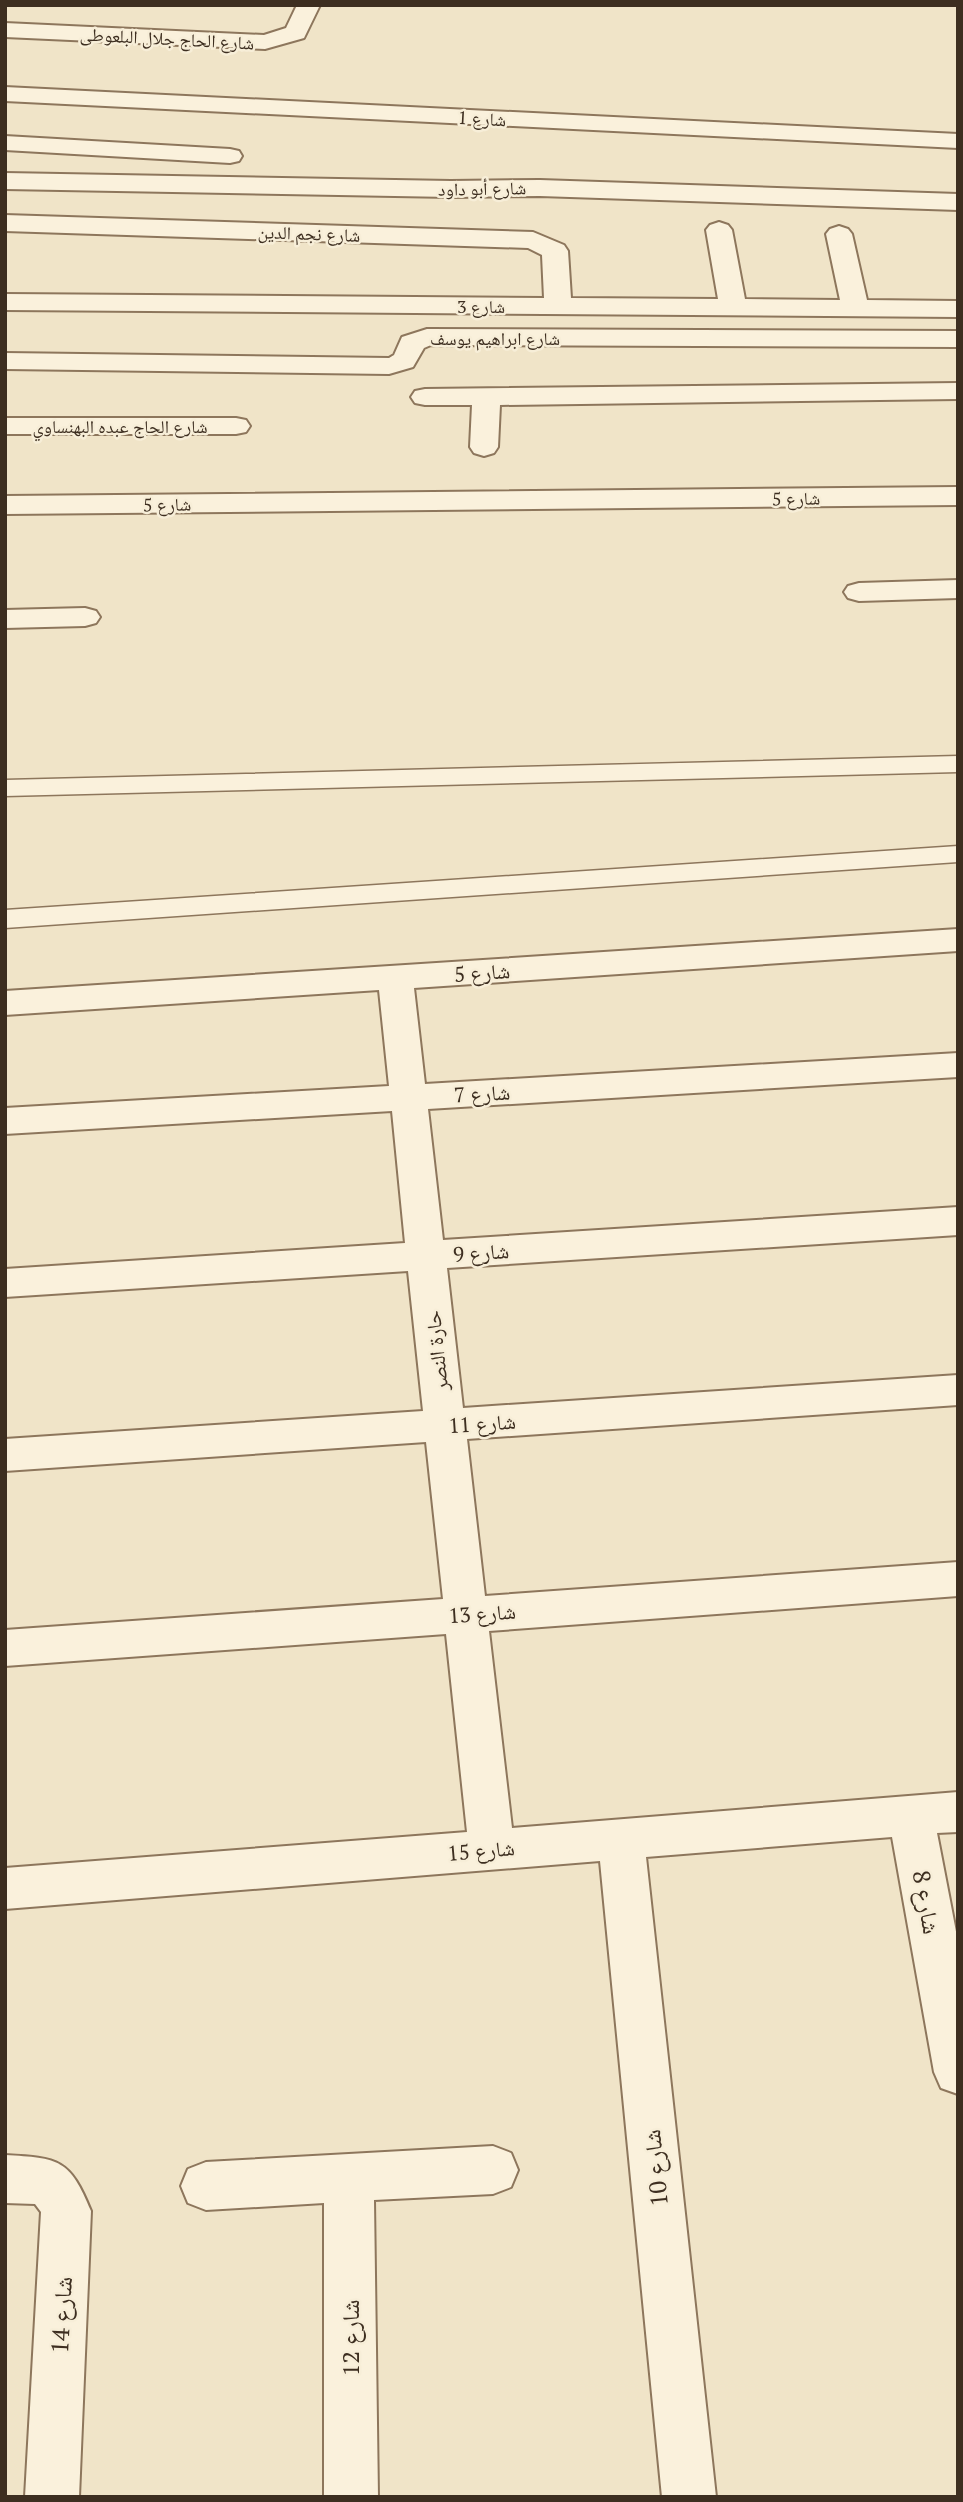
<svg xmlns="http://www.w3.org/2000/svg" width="963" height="2502" viewBox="0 0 963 2502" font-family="'PT Serif','Noto Naskh Arabic',serif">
<rect width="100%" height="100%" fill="#f0e4c8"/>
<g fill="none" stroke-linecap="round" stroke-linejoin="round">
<defs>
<path id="lane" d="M958 756V772L5 796V780Z
M958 846V862L5 928V910Z"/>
<path id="street" d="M297 5H320L304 38 265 49 5 37V23L264 35 286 28Z
M5 87 958 134V148L5 101Z
M5 136 230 149 239 151 242 156 239 161 230 163 5 150Z
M5 173 451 181 540 180 958 194V210L540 196 451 197 5 189Z
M5 215 533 232 564 245 568 251 571 298 718 299 706 230 710 225 719 222 728 225 732 230 745 299 840 300 826 234 830 229 839 226 848 229 852 234 867 300 958 301V317L5 310V294L544 298 542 255 528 248 5 231Z
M427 329 958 331V347L431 345 424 348 413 367 389 374 5 369V353L389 358 394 355 402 337Z
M958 383V399L500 405 498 447 494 453 484 456 474 453 470 447 472 405H425L415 403 411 397 415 391 425 389Z
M5 418H236L246 420 250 426 246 432 236 434H5Z
M958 487V505L5 514V496Z
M958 580V598L859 601 848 598 844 592 848 586 859 583Z
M85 608 96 611 100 617 96 623 85 626 5 628V610Z
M958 929V951L414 988 425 1084 958 1053V1077L428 1109 443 1240 958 1207V1235L447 1268 463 1408 958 1375V1405L467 1439 485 1596 958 1562V1596L489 1631 512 1828 958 1792V1832L937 1833 958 1942V2094L941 2088 934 2072 892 1837 646 1857 716 2497H662L600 1861 5 1909V1868L467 1832 446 1634 5 1666V1630L443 1599 426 1442 5 1471V1439L423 1411 408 1271 5 1297V1269L405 1243 392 1111 5 1134V1108L389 1086 379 990 5 1015V991Z
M493 2146 511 2153 518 2170 511 2187 493 2194 374 2200 378 2497H324V2203L206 2210 188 2203 181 2186 188 2169 206 2162Z
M5 2155C59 2158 70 2159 91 2211L79 2497H25L41 2212 35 2204 5 2203Z"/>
</defs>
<use href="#lane" stroke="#8d765c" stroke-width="3"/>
<use href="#street" stroke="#8d765c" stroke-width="4"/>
<use href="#lane" fill="#faf1dc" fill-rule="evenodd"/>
<use href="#street" fill="#faf1dc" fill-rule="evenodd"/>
</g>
<g text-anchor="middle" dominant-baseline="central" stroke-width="5" stroke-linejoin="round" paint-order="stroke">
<g font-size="18" fill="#3d2e20" stroke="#f7eed8">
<text transform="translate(167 38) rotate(3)">شارع الحاج جلال البلعوطى</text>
<text transform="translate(482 118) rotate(3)">شارع 1</text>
<text transform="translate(482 188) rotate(-1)">شارع أبو داود</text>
<text transform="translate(309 233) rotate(2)">شارع نجم الدين</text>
<text x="481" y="306">شارع 3</text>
<text x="495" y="338">شارع ابراهيم يوسف</text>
<text x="120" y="426">شارع الحاج عبده البهنساوي</text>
<text transform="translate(796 498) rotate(-1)">شارع 5</text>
<text transform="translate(167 504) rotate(-1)">شارع 5</text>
</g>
<g font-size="21" fill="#3d2e20" stroke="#f7eed8">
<text transform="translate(482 972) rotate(-4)">شارع 5</text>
<text transform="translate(482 1093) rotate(-3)">شارع 7</text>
<text transform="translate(481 1252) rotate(-4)">شارع 9</text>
<text transform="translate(436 1351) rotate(-96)">حارة النصر</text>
<text transform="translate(482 1423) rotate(-4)">شارع 11</text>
<text transform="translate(482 1613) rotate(-4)">شارع 13</text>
<text transform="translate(481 1850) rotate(-5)">شارع 15</text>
</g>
<g font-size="24" fill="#3d2e20" stroke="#f7eed8">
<text transform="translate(927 1902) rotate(80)">شارع 8</text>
<text transform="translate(655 2168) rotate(-96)">شارع 10</text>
<text transform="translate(61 2315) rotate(-87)">شارع 14</text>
<text transform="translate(350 2338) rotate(-90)">شارع 12</text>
</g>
</g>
<rect width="963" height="2502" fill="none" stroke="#3d2e20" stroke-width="14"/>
</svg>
